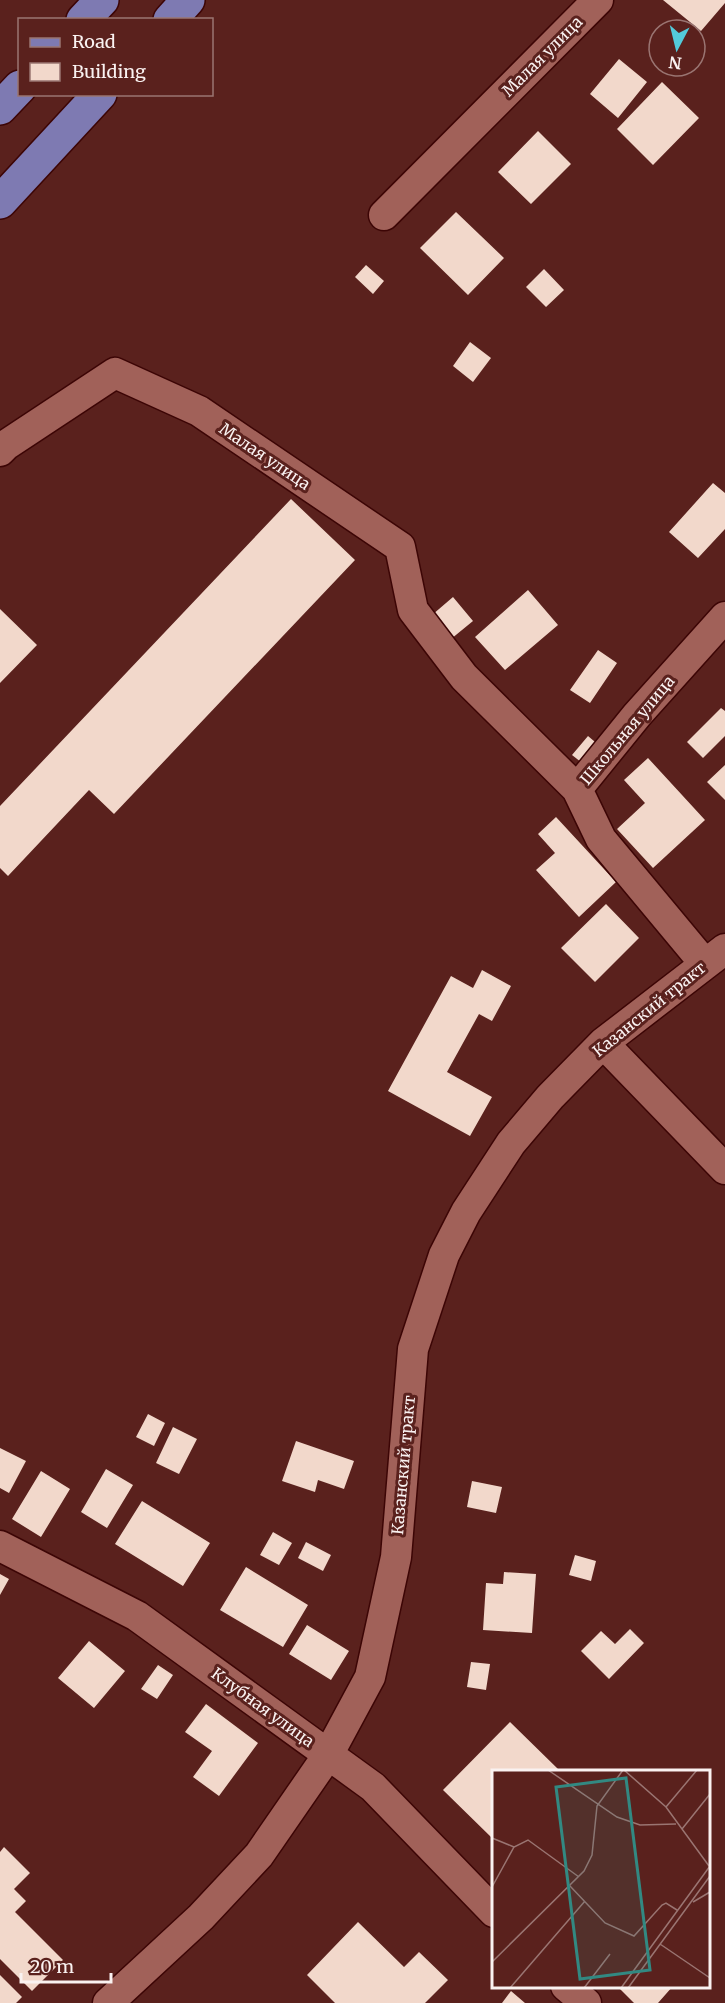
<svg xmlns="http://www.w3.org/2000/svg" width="725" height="2003" viewBox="0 0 725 2003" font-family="Merriweather,serif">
<rect width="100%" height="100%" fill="#5a211d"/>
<path fill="#f2d8cb" d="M663 0H725V3L701 31Z
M619 59 647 82 618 118 590 94Z
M662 82 699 118 653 165 617 129Z
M538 131 571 164 531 204 498 172Z
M456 212 504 258 468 295 420 248Z
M366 265 384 281 373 294 355 277Z
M544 269 564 290 546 307 526 287Z
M470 342 491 358 473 382 453 366Z
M713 483 725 493V529L698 558 669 532Z
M291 499 355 560 114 814 89 790 8 876 0 868V806Z
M528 590 558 625 505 670 475 637Z
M453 597 473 621 451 639 432 615Z
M0 609 37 645 0 683Z
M598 650 617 663 590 703 570 690Z
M721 708 725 711V736L703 758 687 742Z
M588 736 601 747 586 766 572 755Z
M648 758 705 820 653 868 617 829 645 803 624 780Z
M725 765V800L707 782Z
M556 817 616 882 579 917 536 870 555 853 538 834Z
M606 904 639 938 595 982 561 948Z
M482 970 511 986 492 1021 479 1014 447 1072 492 1097 470 1136 388 1091 451 976 473 988Z
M148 1414 165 1423 154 1446 136 1437Z
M173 1427 197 1439 179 1474 156 1463Z
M296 1441 354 1461 344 1489 318 1480 315 1492 282 1481Z
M0 1448 26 1461 9 1493 0 1488Z
M106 1469 133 1485 107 1528 81 1512Z
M41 1471 70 1489 41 1537 12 1519Z
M472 1481 502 1487 496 1513 467 1507Z
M142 1501 210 1543 183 1586 115 1544Z
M273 1532 292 1543 279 1565 260 1555Z
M306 1542 331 1555 323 1571 298 1558Z
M575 1555 596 1561 591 1581 569 1575Z
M246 1567 308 1605 283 1647 220 1610Z
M504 1572 536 1574 532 1633 483 1630 486 1583 503 1584Z
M0 1574 9 1579 0 1595Z
M307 1625 349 1651 331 1680 289 1654Z
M630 1629 644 1643 609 1679 581 1651 601 1631 615 1644Z
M89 1641 125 1671 94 1708 58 1678Z
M471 1662 490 1664 486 1690 467 1687Z
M158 1665 173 1675 157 1699 141 1689Z
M206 1704 258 1743 219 1796 193 1777 212 1751 185 1732Z
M510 1722 558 1769 555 1772H494V1834L491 1837 443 1790Z
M4 1847 30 1873 14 1889 26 1901 15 1912 63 1960 32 1991 0 1959V1852Z
M358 1922 404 1967 419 1952 448 1980 425 2003H335L307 1975Z
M0 1975 22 1997 16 2003H0Z
M617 1986H673L658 2003H634Z
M511 1991 525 2003H502Z"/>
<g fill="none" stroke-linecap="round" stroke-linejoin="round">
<defs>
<path id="minor" d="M384 215 598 0
M0 451 6 445 115 373 199 411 400 547 413 610 464 677 577 789 601 839 705 964
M577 789 637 715 725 617
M603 1043 725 1169
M0 1546 137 1616 373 1787 494 1912
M566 1986 586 2003
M108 2003 201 1917 259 1855 328 1755 370 1677 396 1557 413 1349 444 1255 466 1212 511 1143 550 1097 603 1043 725 949"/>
<path id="major" d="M83 20 102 0
M170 20 188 0
M0 108 20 87
M0 202 100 94"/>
</defs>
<use href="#minor" stroke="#3c0505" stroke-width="33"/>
<use href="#major" stroke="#3c0505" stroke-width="36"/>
<use href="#minor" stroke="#a16159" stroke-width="30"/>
<use href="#major" stroke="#7e7ab2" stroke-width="33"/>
</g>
<g text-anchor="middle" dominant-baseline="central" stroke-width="6" stroke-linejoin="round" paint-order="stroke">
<g font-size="16" fill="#faf2f1" stroke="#5a211d">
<text transform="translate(542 56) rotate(-45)">Малая улица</text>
<text transform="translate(265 456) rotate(34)">Малая улица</text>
<text transform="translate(627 730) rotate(-50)">Школьная улица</text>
<text transform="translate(649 1009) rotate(-39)">Казанский тракт</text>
<text transform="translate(403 1465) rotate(-85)">Казанский тракт</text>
<text transform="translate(263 1707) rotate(36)">Клубная улица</text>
</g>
</g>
<g transform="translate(492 1770)">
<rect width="218" height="218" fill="#5a211d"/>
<path fill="none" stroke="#9a7572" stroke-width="1.5" d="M56 0 125 47 148 55 184 54M132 0 174 37 217 96M174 37 205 0M190 59 218 24M0 68 22 77M78 116 113 153 142 166 170 135 174 133 185 140M0 117 22 77 36 70 87 107M201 132 218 122M168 174 218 208M0 192 92 101 100 85 105 36 131 0M18 218 93 131M92 218 118 184M129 218 218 96M136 218 218 106"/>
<path fill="#328982" fill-opacity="0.15" stroke="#328982" stroke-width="3" d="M134 8 158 200 88 209 64 17Z"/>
<rect width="218" height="218" fill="none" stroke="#faf2f1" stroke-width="3"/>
</g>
<rect x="18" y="18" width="195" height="78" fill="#5a211d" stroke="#9a7572" stroke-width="1.5"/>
<rect x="30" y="38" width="30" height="9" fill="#7e7ab2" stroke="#9a7572" stroke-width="1.5"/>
<text x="72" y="48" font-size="18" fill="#faf2f1">Road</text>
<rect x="30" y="63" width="30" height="18" fill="#f2d8cb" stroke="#9a7572" stroke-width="1.5"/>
<text x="72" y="78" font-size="18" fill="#faf2f1">Building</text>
<g transform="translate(677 48) rotate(187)"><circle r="28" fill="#5a211d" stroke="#9a7572" stroke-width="1.5"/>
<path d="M0-4.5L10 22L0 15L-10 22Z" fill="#53cbda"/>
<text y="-9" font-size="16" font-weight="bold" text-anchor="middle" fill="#faf2f1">N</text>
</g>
<path d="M21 1973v9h90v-9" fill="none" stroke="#faf2f1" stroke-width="3"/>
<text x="30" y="1973" font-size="18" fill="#faf2f1" stroke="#5a211d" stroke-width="4.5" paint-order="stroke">20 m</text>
</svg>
